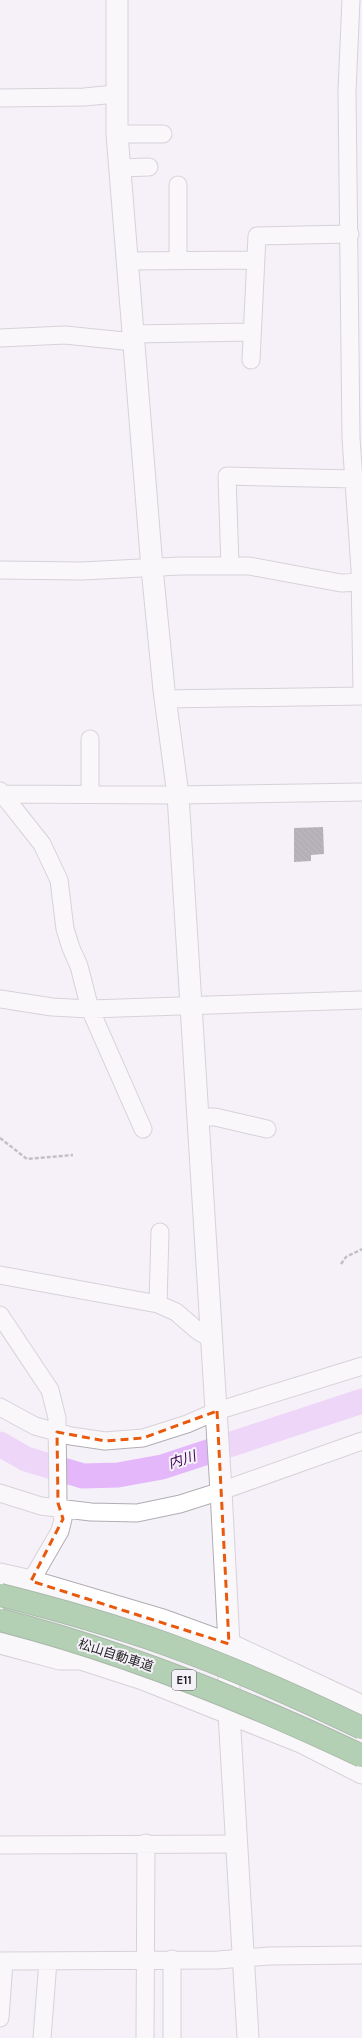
<svg xmlns="http://www.w3.org/2000/svg" width="362" height="2038" viewBox="0 0 362 2038" font-family="Karla,'Noto Sans JP',sans-serif">
<defs>
<pattern id="building-back-hatch" width="6" height="6" patternUnits="userSpaceOnUse"><rect width="6" height="6" fill="#676369"/><path d="M-1 5l2 2M0 0l6 6M5-1l2 2" fill="none" stroke="#7c797e"/></pattern>
</defs>
<rect width="100%" height="100%" fill="#f5f1f8"/>
<g fill="none" stroke-linecap="round" stroke-linejoin="round">
<path stroke="#e4b6fa" stroke-width="25" d="M0 1444 26 1459 83 1476 118 1475 162 1467 362 1401"/>
</g>
<path fill="url(#building-back-hatch)" d="M323 827 324 854 311 855V861L294 862V828Z"/>
<g fill="none" stroke-linecap="round" stroke-linejoin="round">
<defs>
<path id="minor" d="M351 0 347 91 351 438 360 569 362 690
M0 98 84 97 116 94
M117 134H163
M119 168 149 167
M178 185V261
M127 261 255 260
M133 334 252 332
M0 338 65 335 134 342
M251 360 257 236 350 234
M230 566 227 476 354 479
M0 570 82 571 180 566H249L341 583 362 582
M165 699 362 696
M90 739V794
M0 791 42 844 59 880 65 929 71 948 79 966 90 1009 143 1129
M0 794 178 795 362 792
M0 999 52 1007 90 1009 362 1000
M198 1117H215L267 1129
M0 1275 158 1304 176 1312 198 1331 212 1339
M158 1304 160 1232
M0 1315 50 1390 57 1418 58 1503 63 1519 60 1531 31 1581
M0 1407 35 1426 71 1436 105 1441 143 1438 187 1424 217 1411 362 1366
M0 1493 41 1506 91 1512 137 1513 180 1504 221 1491 362 1441
M0 1845 237 1844
M0 1961 218 1960 269 1956 362 1955
M0 2018 4 1961
M42 2038 48 1961
M145 2038 146 1843
M172 2038V1959"/>
<path id="tertiary" d="M117 0V134L152 568 164 690 178 795 221 1491 229 1644V1713L248 2038
M0 1574 31 1581 163 1620 229 1644 362 1706
M0 1643 60 1659H81L143 1679 301 1742 362 1773"/>
</defs>
<use href="#minor" stroke="#b1adb3" stroke-width="19"/>
<use href="#tertiary" stroke="#b1adb3" stroke-width="23"/>
<path stroke="#88858a" stroke-width="2.5" stroke-dasharray="4 2" stroke-linecap="butt" d="M0 1138 27 1159 73 1155
M341 1264 346 1257 362 1249"/>
<use href="#minor" stroke="#fff" stroke-width="17"/>
<use href="#tertiary" stroke="#fff" stroke-width="21"/>
<defs>
<path id="motorway-bridge" d="M0 1595C56 1609 112 1625 166 1644 233 1668 298 1697 362 1728
M0 1620C125 1652 246 1701 362 1756"/>
</defs>
<use href="#motorway-bridge" stroke="#4d794c" stroke-width="24" stroke-linecap="butt"/>
<use href="#motorway-bridge" stroke="#64a962" stroke-width="22"/>
</g>
<path d="M0 0H362V2038H0ZM217 1411 229 1644 31 1581 63 1519 58 1503 57 1432 105 1441 143 1438Z" fill="#f5f1f8" fill-opacity=".55" fill-rule="evenodd"/>
<path fill="none" stroke="#e8590c" stroke-width="3" stroke-dasharray="8 5" stroke-linejoin="round" d="M217 1411 229 1644 31 1581 63 1519 58 1503 57 1432 105 1441 143 1438Z"/>
<g text-anchor="middle" dominant-baseline="central" stroke-width="4" stroke-linejoin="round" paint-order="stroke">
<rect fill="#f5f1f8" stroke="#615e62" stroke-width="1" x="172" y="1670" width="24" height="20" rx="3"/>
<g font-size="12" font-weight="bold" fill="#211f22">
<text x="184" y="1680">E11</text>
</g>
<g font-size="13" fill="#211f22" stroke="#f5f1f8">
<text transform="translate(116 1655) rotate(18)">松山自動車道</text>
</g>
<g font-size="14" font-style="italic" fill="#410355" stroke="#f5f1f8">
<text transform="translate(182 1460) rotate(-18)">内川</text>
</g>
</g>
</svg>
